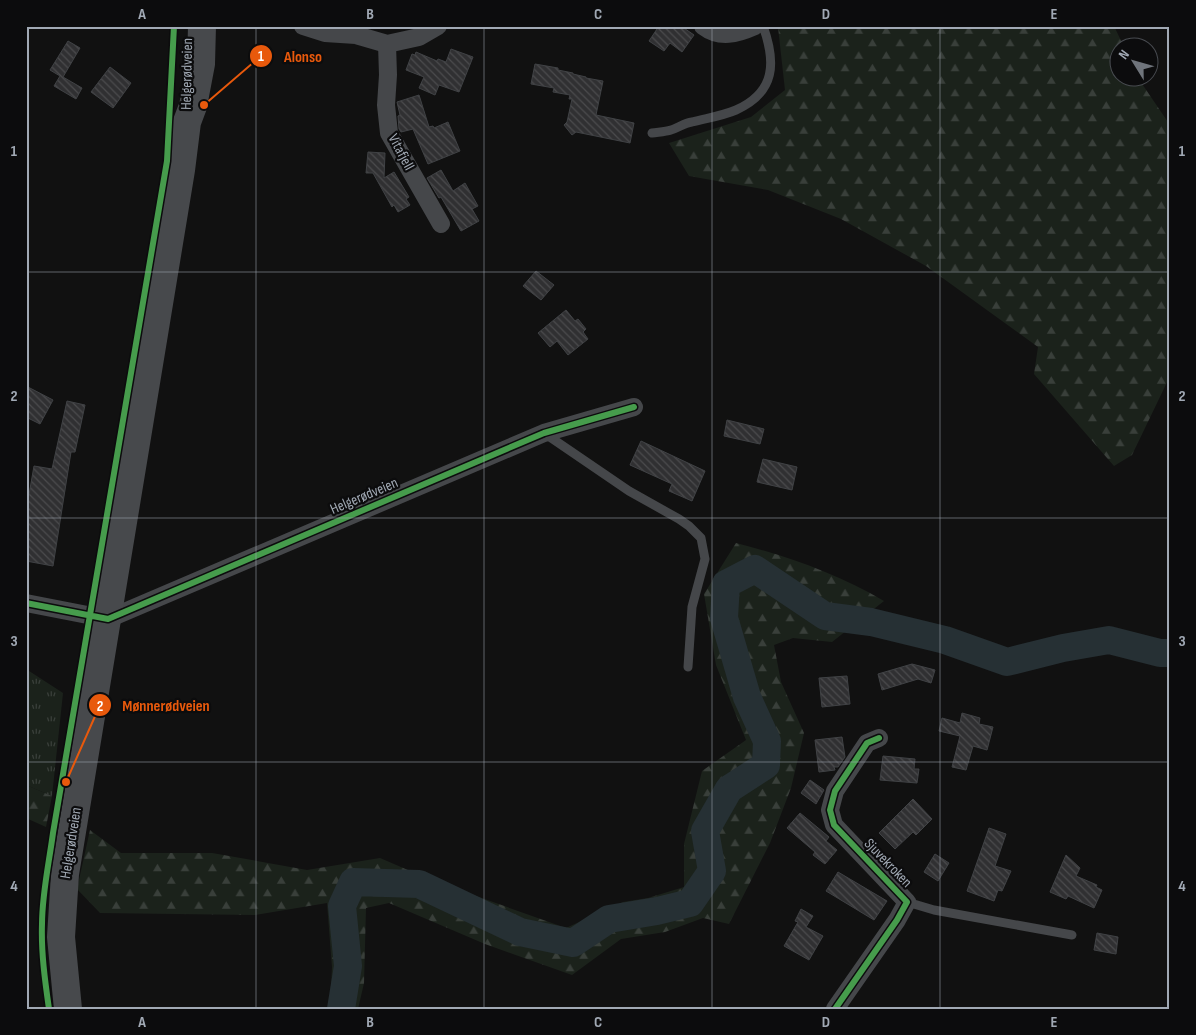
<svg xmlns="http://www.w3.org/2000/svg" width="1196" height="1035" viewBox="0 0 1196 1035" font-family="'Sofia Sans Condensed',sans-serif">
<defs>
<pattern id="grass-tufts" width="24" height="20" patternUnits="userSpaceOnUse" patternTransform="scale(1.25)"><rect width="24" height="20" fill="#1b221b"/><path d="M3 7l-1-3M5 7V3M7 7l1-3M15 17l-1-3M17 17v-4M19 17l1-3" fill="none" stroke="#393f3a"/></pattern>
<pattern id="forest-firs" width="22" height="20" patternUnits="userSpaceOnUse" patternTransform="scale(1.25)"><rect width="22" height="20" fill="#1b221b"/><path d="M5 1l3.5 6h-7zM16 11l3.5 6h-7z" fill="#393f3a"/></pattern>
<pattern id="building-back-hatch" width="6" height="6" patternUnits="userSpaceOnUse" patternTransform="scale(1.25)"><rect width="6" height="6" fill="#303032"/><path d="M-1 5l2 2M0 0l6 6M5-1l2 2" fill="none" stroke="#4b4b4d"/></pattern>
</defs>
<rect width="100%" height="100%" fill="#111"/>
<path fill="url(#grass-tufts)" d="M26 669 63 693 52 796 26 785Z"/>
<path fill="url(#forest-firs)" d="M780 26H1114L1124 47 1118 48V78H1138L1170 125V376L1132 455 1114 466 1034 374 1038 347 926 266 841 219 768 190 689 176 669 143 751 117 785 90 778 27Z
M736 543C787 556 838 574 884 601L832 642 793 638 774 645 781 682 804 733 791 788 770 843 729 924 703 918 665 932 621 939 572 975 485 944 389 903 366 908 364 983 358 1009H330L332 967 327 903 255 915 100 913 77 889 90 830 121 853H212L307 870 380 858 431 880 566 928 623 902 648 898 684 887V844L702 771 746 740 716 665 704 594Z
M26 785 52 796 46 827 26 818Z"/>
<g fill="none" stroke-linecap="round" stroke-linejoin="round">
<path stroke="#263034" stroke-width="28" d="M341 1009 348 966 342 906 353 882 419 884 520 932 573 943 609 919 657 911 690 903 712 871 705 831 729 789 766 765 767 741 747 697 724 618 726 584 755 569 825 616 871 622 945 640 1007 662 1063 648 1109 640 1160 653H1170"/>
</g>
<path fill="url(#building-back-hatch)" stroke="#404245" d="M659 26H681L694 35 682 52 670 43 664 51 649 41Z
M68 41 80 48 63 77 82 88 76 99 54 86 60 76 50 70Z
M451 49 473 57 459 92 439 85 435 95 419 88 424 77 406 70 412 54 415 55 416 52 437 61 438 59 446 62Z
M535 64 558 68V70L573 73V74L586 77V78L603 81 596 115 634 123 630 143 576 132 572 135 564 125 567 122 572 99H569L570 95 553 92 554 88 531 84Z
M110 67 131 83 113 108 91 92Z
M419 95 429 127 433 126 434 128 448 122 460 151 428 164 413 129 401 132 399 129 398 116 400 115 397 102Z
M368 152 385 153 384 178 394 172 409 197 406 199 410 205 398 212 394 205 392 207 373 173H366Z
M441 170 453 191 465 183 478 206 472 209 479 221 461 231 441 197 439 198 427 178Z
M536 271 554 285 541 300 523 286Z
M566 310 575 321 578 319 586 329 583 332 588 339 568 355 557 341 550 347 538 333Z
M26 386 53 400 40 424 26 417Z
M67 401 85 405 75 452H71L53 566 26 561V512L34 466 52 469Z
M727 420 764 429 760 444 724 436Z
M641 441 705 471 692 501 669 491 672 484 630 465Z
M763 459 797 467 792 490 757 482Z
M912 664 935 670 931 683 918 679 882 690 878 674Z
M847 676 850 704 822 707 819 678Z
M962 713 980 718 979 724 993 727 987 750 973 746 966 770 952 767 960 736 939 731 942 718 960 723Z
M842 737 845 757 838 767H834L835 770 819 772 815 740Z
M883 756 915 759 914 769H919L917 783 880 780Z
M810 780 824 790 816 804 801 793Z
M913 799 932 819 916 835 913 832 895 849 879 833Z
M800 813 829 837 826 841 837 850 825 864 813 855 815 852 787 828Z
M989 828 1006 834 995 866 1011 871 1002 891 998 890 994 901 967 891Z
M935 854 949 863 938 881 924 872Z
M1066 855 1080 868 1076 876 1097 885 1096 887 1102 890 1094 908 1068 896 1066 899 1050 892Z
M838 872 887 901 874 920 826 891Z
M801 909 813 916 806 927 823 936 809 960 784 946 798 922 795 921Z
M1097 933 1118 937 1116 954 1094 950Z"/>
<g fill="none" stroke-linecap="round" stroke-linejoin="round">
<path stroke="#45474a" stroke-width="9" d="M652 133C658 132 665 132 671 130 678 128 684 123 692 122 707 118 722 116 736 110 776 92 776 62 763 26
M544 433 629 491 679 519 689 526 701 538 705 559 692 607 688 667
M907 902 934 910 1072 935"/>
<path stroke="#45474a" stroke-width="18" d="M303 26 325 33 356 35 387 44 419 37 438 26
M703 26C720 39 737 34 755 26
M387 44 388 75 386 105 389 133 441 224
M26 603 108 619 544 433 634 407
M835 1009 897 920 907 902 834 825 830 810 835 791 867 743 879 738"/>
<path stroke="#47494c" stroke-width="28" d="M68 1009 61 937 65 874 181 170 187 122 193 106 201 64 202 26"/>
<defs>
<path id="cycleway" d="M26 603 108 619 544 433 634 407
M49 1009C45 981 41 952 42 924 42 894 49 863 53 833L167 161 174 26
M835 1009 897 920 907 902 834 825 830 810 835 791 867 743 879 738"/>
</defs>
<use href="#cycleway" stroke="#0c0c0d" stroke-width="9"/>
<use href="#cycleway" stroke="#469c4c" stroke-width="6"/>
</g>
<path fill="none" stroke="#a1a9b4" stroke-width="1" stroke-opacity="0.55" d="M256 26V1009M484 26V1009M712 26V1009M940 26V1009M26 272H1170M26 518H1170M26 762H1170"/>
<g text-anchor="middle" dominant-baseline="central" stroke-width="4.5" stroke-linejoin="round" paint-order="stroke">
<g font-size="15" fill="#a1a9b4" stroke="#0c0c0d">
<text transform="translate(187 74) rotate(-89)">Helgerødveien</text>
<text transform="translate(401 152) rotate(62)">Vitafjell</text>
<text transform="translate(364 496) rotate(-23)">Helgerødveien</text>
<text transform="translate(71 843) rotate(-81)">Helgerødveien</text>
<text transform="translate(888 863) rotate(46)">Sjuvekroken</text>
</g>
</g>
<path fill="none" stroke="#e8590c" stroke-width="2" d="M204 105L261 56M66 782L100 705"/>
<g fill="#e8590c" stroke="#0c0c0d" stroke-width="2">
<circle cx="204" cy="105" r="5"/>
<circle cx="66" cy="782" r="5"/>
<circle cx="261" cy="56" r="12"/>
<circle cx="100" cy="705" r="12"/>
</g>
<g font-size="15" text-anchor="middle" font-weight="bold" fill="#fff">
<text x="261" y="61">1</text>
<text x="100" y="711">2</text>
</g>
<g font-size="16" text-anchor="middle" font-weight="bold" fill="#e8590c" stroke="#0c0c0d" stroke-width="4.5" stroke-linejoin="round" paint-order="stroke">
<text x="303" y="62">Alonso</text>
<text x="166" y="711">Mønnerødveien</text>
</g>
<rect width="1196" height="1035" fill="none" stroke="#0c0c0d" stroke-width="55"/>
<g transform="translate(1134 62) rotate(307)"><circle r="24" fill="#0c0c0d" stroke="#484b50"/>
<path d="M0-4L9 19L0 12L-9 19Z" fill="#6f747b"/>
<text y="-8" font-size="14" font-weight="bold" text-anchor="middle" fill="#a1a9b4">N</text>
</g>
<rect x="28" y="28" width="1140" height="980" fill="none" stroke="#a1a9b4" stroke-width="2"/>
<g font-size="16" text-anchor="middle" font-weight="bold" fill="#a1a9b4">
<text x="142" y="19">A</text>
<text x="370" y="19">B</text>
<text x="598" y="19">C</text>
<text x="826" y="19">D</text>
<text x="1054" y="19">E</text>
<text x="14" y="156">1</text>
<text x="1182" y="156">1</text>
<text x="14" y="401">2</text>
<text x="1182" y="401">2</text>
<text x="14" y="646">3</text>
<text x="1182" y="646">3</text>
<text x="14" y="891">4</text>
<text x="1182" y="891">4</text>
<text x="142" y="1027">A</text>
<text x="370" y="1027">B</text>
<text x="598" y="1027">C</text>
<text x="826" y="1027">D</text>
<text x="1054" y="1027">E</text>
</g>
</svg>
